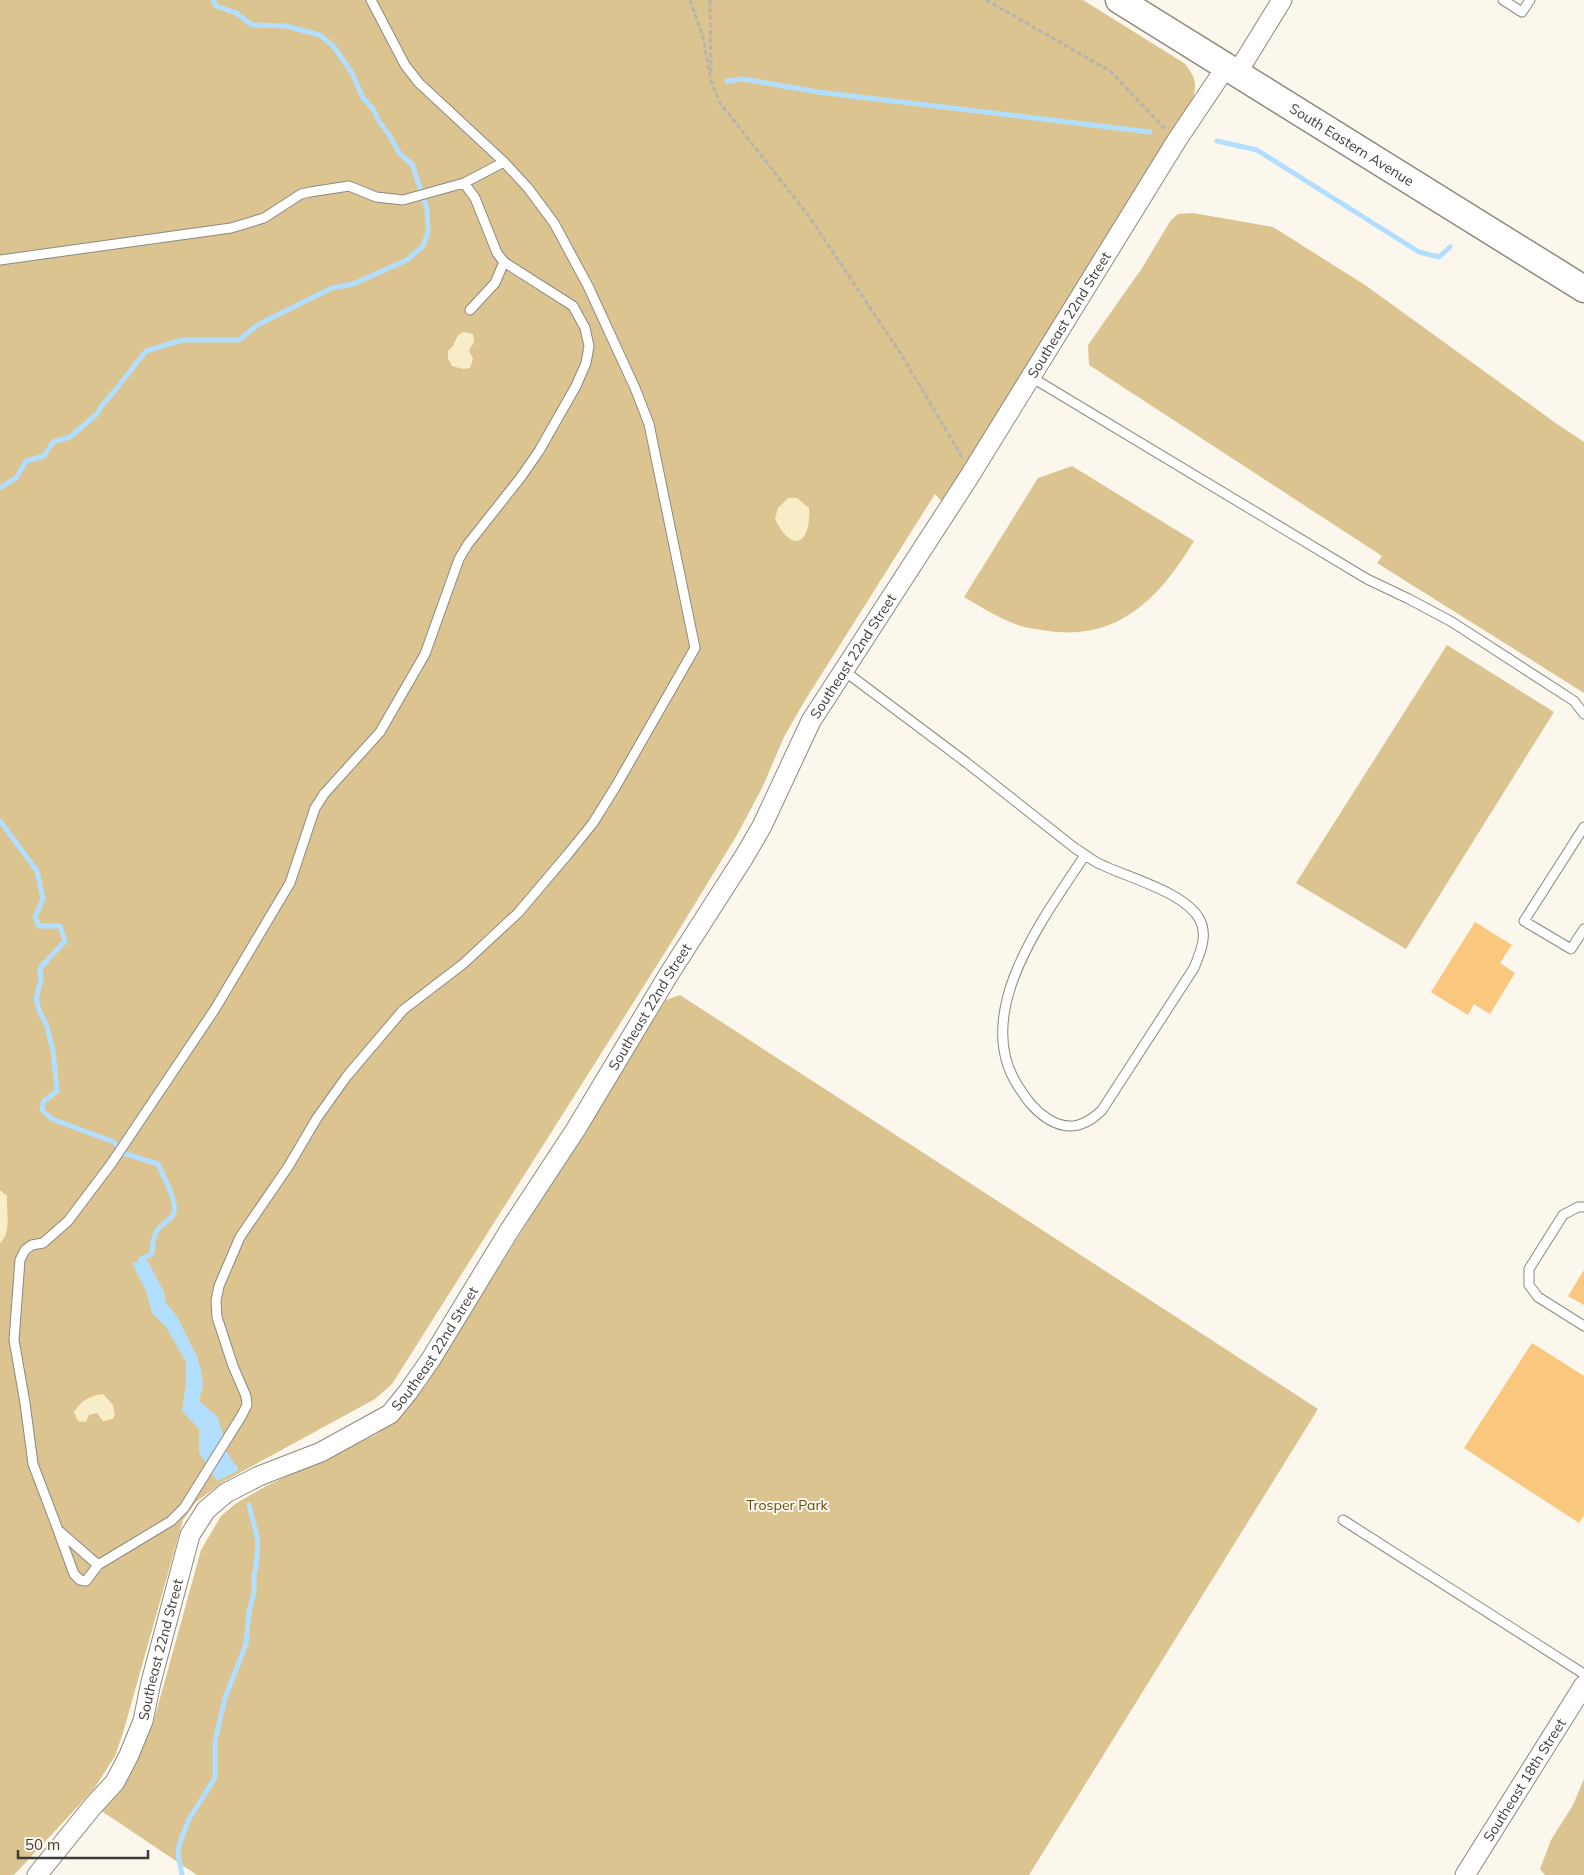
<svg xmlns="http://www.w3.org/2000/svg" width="1584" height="1875" viewBox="0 0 1584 1875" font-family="Mulish,sans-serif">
<rect width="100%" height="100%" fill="#fbf7ed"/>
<path fill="#dcc490" d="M0 0H1083L1184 63C1197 78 1198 88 1190 106L942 502 935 494 804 702 784 737 763 786 737 835 671 943 392 1384 375 1399 223 1482 196 1502 183 1520 123 1733 115 1756 94 1789 14 1875H0Z
M1193 213 1273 227 1365 285 1557 424 1584 442V693L1377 563 1382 556 1089 365 1088 345 1142 268 1171 220 1178 214Z
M1072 466 1194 541C1160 597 1119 641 1049 631 1038 629 1025 628 1015 624 997 617 981 607 964 597L1038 478Z
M1447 645 1554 712 1406 949 1296 883Z
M680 995 1318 1409 1029 1875H197L97 1808 128 1772 154 1720 201 1550 221 1516 235 1504 266 1486 375 1435 403 1414 425 1386 666 1000Z
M1584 1779V1875H1545L1540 1869 1551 1840 1573 1805Z"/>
<path fill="#f7eec8" d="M464 332 473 334 474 342 469 350 473 359 470 368 463 369 452 366 448 358V351L453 346 458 335Z
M788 498H797L809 508C811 545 792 554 775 519L778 508Z
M0 1190 7 1196C6 1209 12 1233 0 1243Z
M103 1394 113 1405 115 1414 113 1419 103 1421 97 1413 89 1415 86 1422 78 1421 74 1412C82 1400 89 1396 103 1394Z"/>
<path fill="#b2dfff" d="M147 1260 164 1292 165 1302 177 1316 197 1357 201 1370 203 1385 199 1401 217 1416 223 1434 225 1449 239 1470 217 1481 199 1452V1429L182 1411 186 1383V1362L166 1327 152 1313 146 1291 132 1263Z"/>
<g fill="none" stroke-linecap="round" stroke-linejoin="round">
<path stroke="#b2dfff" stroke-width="5" d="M727 81 743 79 818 92 1150 132
M1217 141 1257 150 1419 252 1439 257 1450 247
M0 488 16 478 26 461 44 456 53 442 70 437 97 414 103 404 113 393 146 351 182 340H239L259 324 332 288 353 284 407 260 423 246 428 232 427 209 412 164 400 154 388 133 380 123 373 109 363 98 352 73 334 47 320 35 286 26 252 25 236 13 216 6 213 0
M0 821 37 871 43 899 35 917 39 926H60L65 941 40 968 41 980 36 999 40 1013 46 1023 53 1050 57 1091 43 1102 42 1110 52 1119 114 1142 123 1153 158 1164C163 1176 172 1191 174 1204 177 1217 167 1220 159 1228 153 1235 152 1245 152 1254L141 1259V1266
M182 1875 178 1855 179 1845 189 1819 215 1778V1741L225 1698 246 1644 249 1612 254 1592V1575L256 1568 258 1541 249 1505"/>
</g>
<path fill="#f9c77e" d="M1475 922 1512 945 1500 963 1515 973 1490 1014 1474 1004 1468 1015 1431 992Z
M1584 1270V1305L1568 1296Z
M1532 1343 1584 1376V1515L1579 1523 1464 1448Z"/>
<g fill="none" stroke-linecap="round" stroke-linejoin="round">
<defs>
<path id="lane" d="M371 0 405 65 419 83 504 162 528 188 554 223 588 286 635 388 649 424 695 648 616 786 593 823 568 854 518 913 463 964 403 1010 347 1076 317 1118 288 1167 240 1237 219 1286 216 1301 217 1317 233 1366 246 1396 247 1405 242 1415 184 1508 171 1521 98 1565 58 1530 33 1464 25 1403 14 1340 20 1260 25 1250 32 1245 43 1243 68 1221 111 1164 215 1009 290 883 315 808 324 794 380 732 425 654 459 559 468 544 521 477 539 451 576 386 586 363 589 346 585 328 573 306 504 262 497 253 475 198 464 183
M1503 0 1522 12 1530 0
M0 260 231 228 264 218 301 194 310 192 349 186 376 197 403 200 464 183 504 162
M470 310 495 283 504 262
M1031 377 1367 579 1409 599 1452 622 1574 701 1584 714
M843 670 967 763 1076 849C1083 853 1089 858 1096 862 1124 877 1185 891 1200 920 1208 936 1200 953 1194 968L1102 1110C1086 1126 1069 1132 1048 1119 1034 1110 1027 1100 1018 1086 970 1012 1046 915 1085 855
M1584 827 1524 921 1571 949 1584 929
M1584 1207H1578L1563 1215 1529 1269V1285L1538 1297 1584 1326
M1343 1520 1584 1674
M59 1533 74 1574 80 1580 86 1581 98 1565"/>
<g id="street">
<path d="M1237 73 1282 0"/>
<path id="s1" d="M37 1875 93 1806 115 1782 129 1755 143 1721 151 1682 190 1535 206 1510 226 1493 259 1476 321 1452 390 1414 408 1392 431 1359 509 1231 576 1129 669 974 744 857 762 826 811 721 969 477 1177 140 1226 67"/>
<path id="s2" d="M1465 1875 1584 1685"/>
</g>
<g id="secondary">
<path id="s3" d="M1119 0 1584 289"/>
</g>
</defs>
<use href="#lane" stroke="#8d8981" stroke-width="11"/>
<use href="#street" stroke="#8d8981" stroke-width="21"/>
<use href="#secondary" stroke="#8d8981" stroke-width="29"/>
<path stroke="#b7b4ac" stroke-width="3" stroke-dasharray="5 2.5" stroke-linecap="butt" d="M690 0 703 37 711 81 720 103 808 215 901 354 962 457
M710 0 711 72
M986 0 1110 71 1165 129"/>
<use href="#lane" stroke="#fff" stroke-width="9"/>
<use href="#street" stroke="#fff" stroke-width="19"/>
<use href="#secondary" stroke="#fff" stroke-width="26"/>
</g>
<g text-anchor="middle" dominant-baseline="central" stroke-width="4" stroke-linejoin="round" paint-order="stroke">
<g font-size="14" fill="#3e3c39" stroke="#fbf7ed">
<text stroke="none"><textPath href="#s3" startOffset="274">South Eastern Avenue</textPath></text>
<text stroke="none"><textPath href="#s1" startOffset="1912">Southeast 22nd Street</textPath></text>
<text stroke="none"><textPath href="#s1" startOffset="1508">Southeast 22nd Street</textPath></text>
<text stroke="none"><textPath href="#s1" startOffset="1102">Southeast 22nd Street</textPath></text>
<text stroke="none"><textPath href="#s1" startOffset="698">Southeast 22nd Street</textPath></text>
<text stroke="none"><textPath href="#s1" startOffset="262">Southeast 22nd Street</textPath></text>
<text stroke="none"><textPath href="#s2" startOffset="112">Southeast 18th Street</textPath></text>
</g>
<g font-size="14" fill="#654d0d" stroke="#fbf7ed">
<text x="787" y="1505">Trosper Park</text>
</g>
</g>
<path d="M18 1850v8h130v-8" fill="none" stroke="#3e3c39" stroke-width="2.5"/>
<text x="25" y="1850" font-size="15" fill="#3e3c39" stroke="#fbf7ed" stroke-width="4" paint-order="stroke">50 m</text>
</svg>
